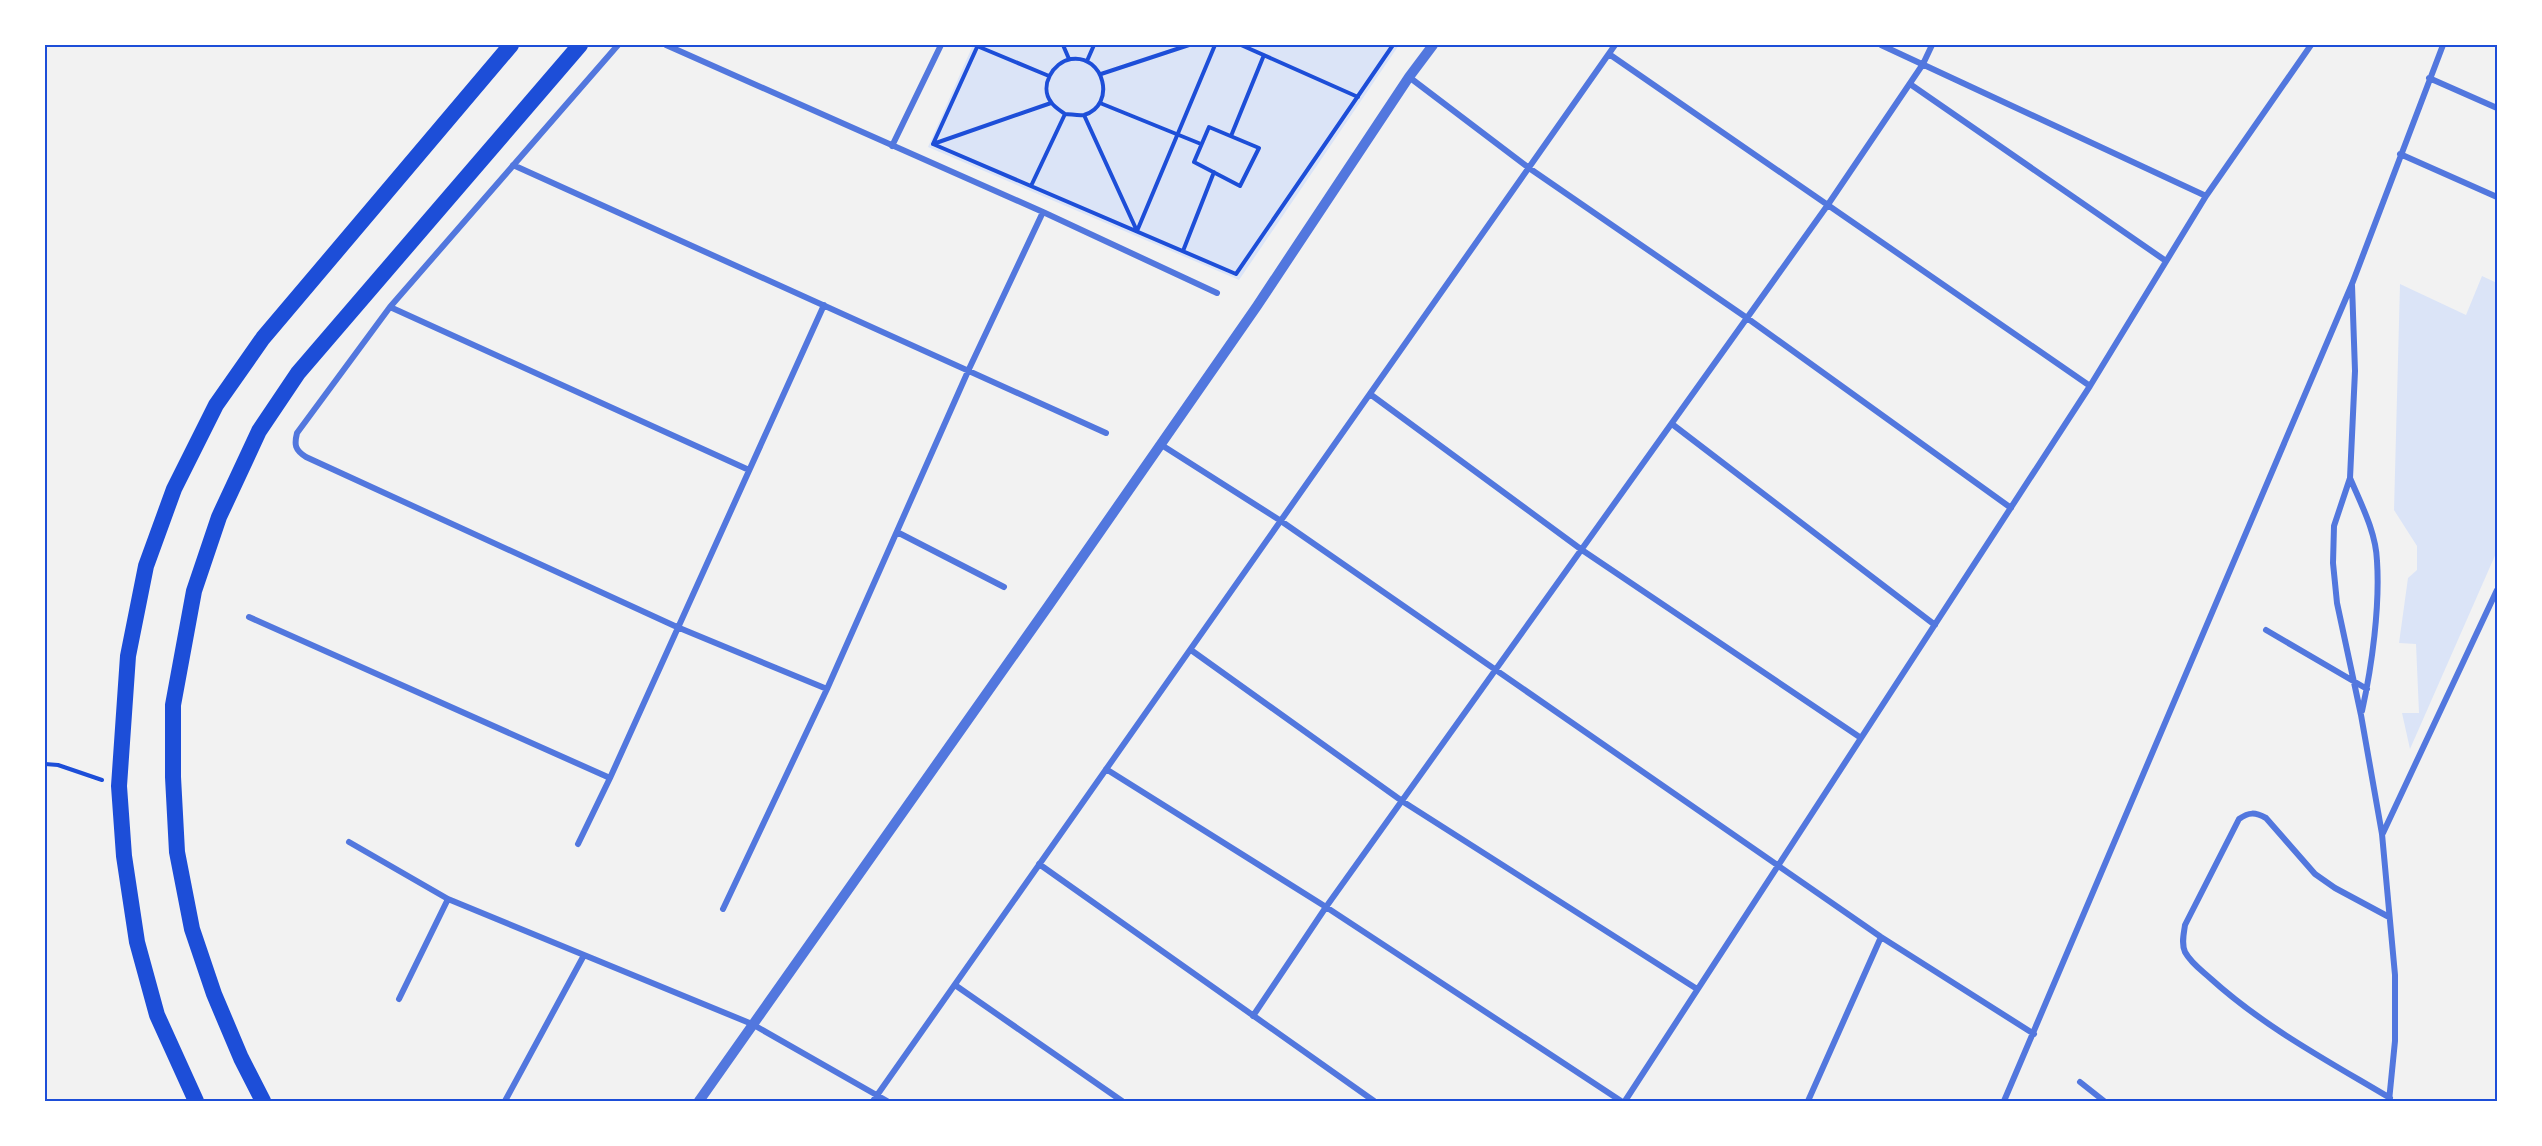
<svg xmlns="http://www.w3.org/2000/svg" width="2542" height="1146" viewBox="0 0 2542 1146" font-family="'Varela Round',sans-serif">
<rect width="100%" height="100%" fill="#f2f2f2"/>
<path fill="#dbe4f7" d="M973 45H1399L1239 280 928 147Z
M2482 276 2497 283V551L2410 749 2402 713H2419L2416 644 2399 643 2408 578 2417 570V546L2394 510 2400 284 2466 315Z"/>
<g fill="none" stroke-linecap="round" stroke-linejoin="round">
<path stroke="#1d4ed8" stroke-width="4" d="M978 45 933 144 1236 274 1393 45
M1063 45 1069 59
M1241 45 1358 97
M977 46 1049 76
M1087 61 1094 45
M1101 74 1189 45
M1100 103 1201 144
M1084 115 1137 231
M1209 127 1259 148 1240 186 1194 162Z
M1231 136 1264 55
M933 144 1051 103
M1031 186 1065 114C1070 114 1079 116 1084 115 1117 105 1104 54 1071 59 1053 62 1039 86 1051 102 1054 107 1061 111 1065 114
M1137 231 1215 45
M1183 251 1214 172
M45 764 58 765 102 780"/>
<path stroke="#5277de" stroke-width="6" d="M618 45 390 307 297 433C294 445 295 450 306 457L677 627 827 689
M666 45 1043 212 1217 293
M1881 45 2206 196
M1609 54 2090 386
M1409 77 1529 168 1747 318 2011 508
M2429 78 2497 108
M1910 84 2166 261
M892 146 941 45
M2400 154 2497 197
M513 165 1106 433
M2352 285 2355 371 2350 478 2334 526 2333 563 2337 603 2361 715 2382 834 2395 975V1041L2389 1101
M390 307 749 470
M1370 394 1582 550 1861 738
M1672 424 1935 625
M1160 444 1281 521 1881 937 2034 1034
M2350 478C2361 504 2376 532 2377 561 2380 606 2372 666 2362 711
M897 532 1004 587
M249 617 610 778
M2266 630 2367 689
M1191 650 1402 801 1697 989
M1106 769 1326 907 1621 1101
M2383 833 2497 590
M349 842 448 899 752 1024 887 1101
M578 844 610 778 824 305
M1039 864 1374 1101
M723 909 827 689 969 369 1043 212
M2389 917 2335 888 2315 874 2266 818C2255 812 2249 812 2239 819L2185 925C2184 933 2181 943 2185 952 2191 963 2201 970 2210 978 2264 1027 2328 1061 2390 1098
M955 985 1122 1101
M399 999 448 899
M1253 1016 1326 907 1827 206 1923 64 1932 45
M2080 1082 2104 1101
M505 1101 583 957
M873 1101 1615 45
M1625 1101 2090 386 2206 196 2311 45
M1808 1101 1881 937
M2004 1101 2352 284 2443 45"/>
<path stroke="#5277de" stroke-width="10" d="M699 1101 1049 605 1257 306 1409 77 1433 45"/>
<path stroke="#1d4ed8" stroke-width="16" d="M196 1101 157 1015 137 942 124 856 119 786 128 656 146 566 174 489 216 405 263 338 511 45
M263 1101 241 1058 214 994 192 929 177 852 173 777V705L194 591 219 517 259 431 298 373 580 45"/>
</g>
<rect width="2542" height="1146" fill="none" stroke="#ffffff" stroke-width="93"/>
<rect x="46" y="46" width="2450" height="1054" fill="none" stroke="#1d4ed8" stroke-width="2"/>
</svg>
